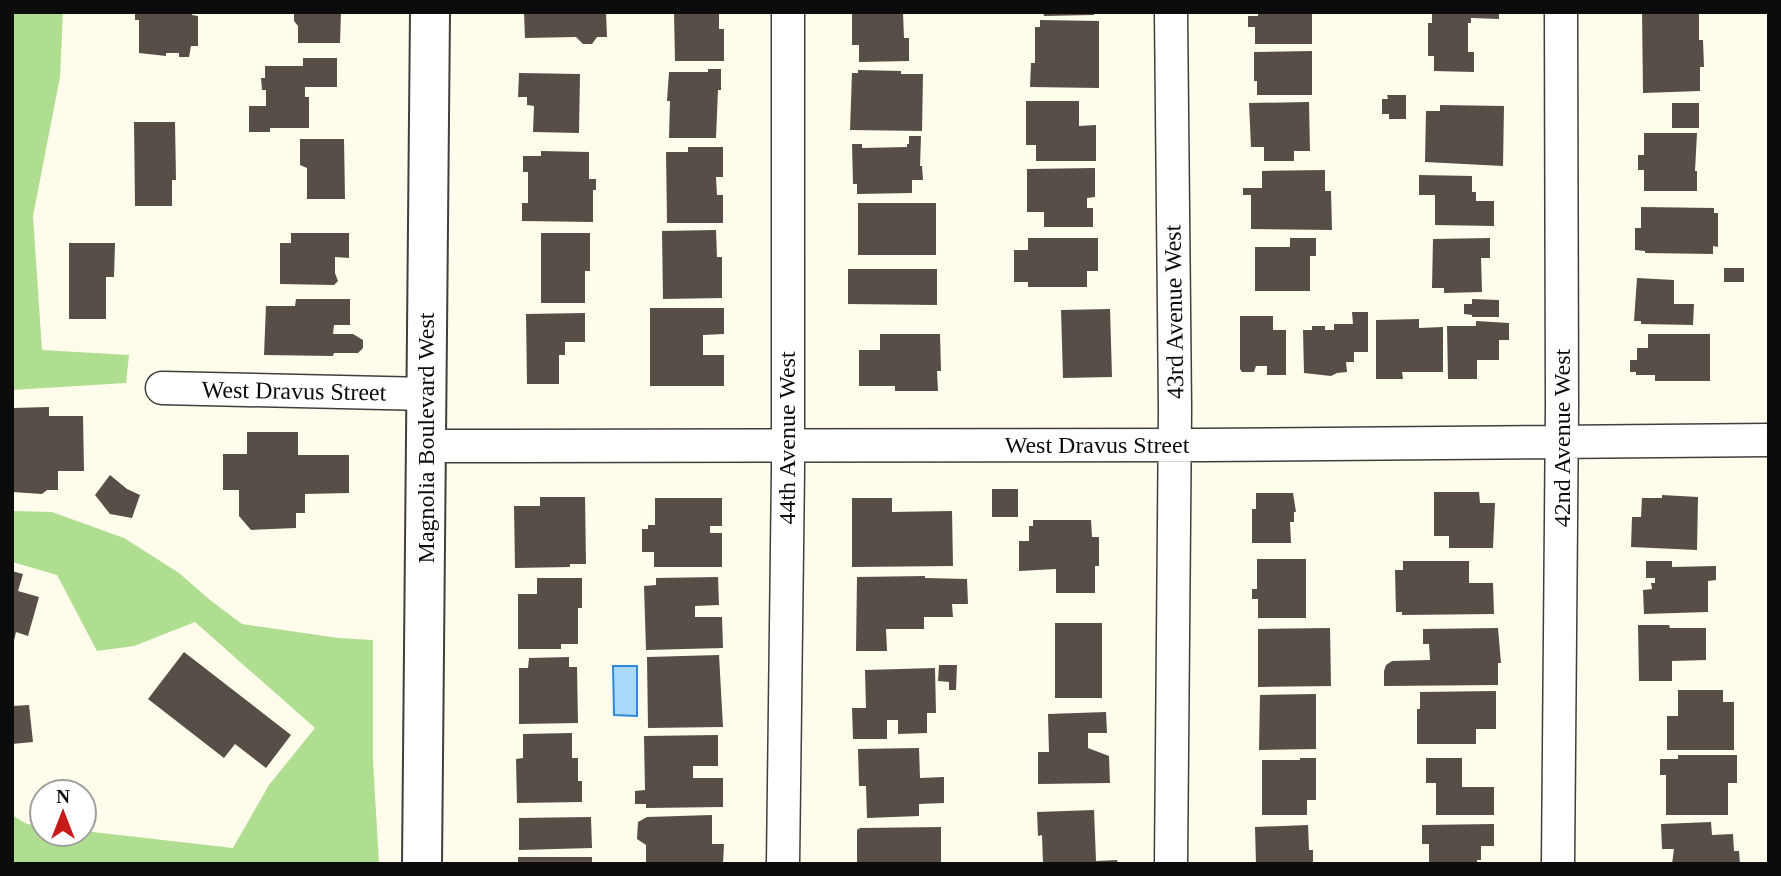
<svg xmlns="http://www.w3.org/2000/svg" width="1781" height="876" viewBox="0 0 1781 876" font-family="'Times New Roman',serif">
<rect width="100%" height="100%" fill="#fffceb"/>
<path fill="#afde90" d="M12 12H63L60 77 33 216 42 350 129 355 126 383 12 390Z
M12 511 52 512 124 538 179 573 210 600 242 624 338 638 373 640V760L379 864H12V815L27 824 42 826V834H84V831L233 848 269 785 315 728 195 622 134 646 97 651 57 575 12 562Z"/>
<path fill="#abd9fb" stroke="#2c8ad8" stroke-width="2" d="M613 666H637V716L614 715Z"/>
<path fill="#564e47" d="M135 12H192V15L198 16V46H191L189 57H179V53H166V56L139 53V20H135Z
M294 12H341L340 43H298V26L294 21Z
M524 12H606L607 37H597L592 44H583L576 37 525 38Z
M674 12H719V29H724V61H675Z
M852 12H903L904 38H909V61L859 62V45H852Z
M1043 12H1094V15L1044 16Z
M1258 12H1312V44H1255V27H1248V16H1258Z
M1432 12H1499V19L1471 18V23H1468V52H1474V72L1434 71V56H1428V23H1432Z
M1642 12H1699V40H1703L1704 67H1700V91L1643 93Z
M1040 20 1099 21V88L1030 87 1031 63H1035V27H1040Z
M1312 51V95H1257V81H1254V52Z
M303 58H337V87H305V97H309V128H270V132H249V106H266V90H262L261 78H265V66H303Z
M708 69H721V90H718L716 138H669L670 101H667L669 72H708Z
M858 70 901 71V74H923L922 131 850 130 852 73H858Z
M519 73 580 74 579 133 533 132 534 106 527 105V97H518Z
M1387 95H1406V119H1389V114H1382V99H1388Z
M1026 101H1079V126L1096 125V161H1036V145H1026Z
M1309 102 1310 151H1294V161H1264V147H1251L1249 103Z
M1672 103H1699V128H1672Z
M1440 105 1504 106 1503 166 1425 162 1426 111H1440Z
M134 122H175L176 180H172V206H135Z
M1644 133H1697L1695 171H1697V191H1644V170H1638V155H1644Z
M909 136H921L920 166H922L923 180H912V193L857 194V184H853L852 144H862V148L907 147V144H909Z
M300 139H344L345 199H307V168L300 165Z
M688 147H723V177H716L717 195H723V223H667L666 152H688Z
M541 151 589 152V179H596V190H593V222L522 221V203H528V172H523V156H541Z
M1095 168V197L1087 198V208H1093V227H1044V212H1027V169Z
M1325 170V191H1331L1332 230 1251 229V195H1243V188H1262V171Z
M1419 175 1472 176V192H1476V201H1494V226L1435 225V195H1419Z
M858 203H936V255H858Z
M1641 207 1714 208V213H1718V247L1713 246V254L1645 253V251L1635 250V228H1641Z
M716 230 717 257H722V298L663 299 662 231Z
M291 233H349V258L335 257V273L338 281 334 285 280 284V243H291Z
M541 233H590V271H585V303H541Z
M1028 238H1098V271H1087V287H1028V282H1014V250H1028Z
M1290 238H1316V256H1310V291H1255V247H1290Z
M1490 238V258H1481L1482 292 1444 293V288H1432L1433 239Z
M69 243H115L114 277H106V319H69Z
M1724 268H1744V282H1724Z
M848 269H937V305L848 304Z
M1637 278 1674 280V304H1694L1693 325 1641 324V321H1634Z
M296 299H350V325H334L333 334H353L363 340V348L358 353H334L333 356 264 355 266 306H295Z
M1472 299 1499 300V317H1472V315L1464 314V304H1472Z
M650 308H724V334L703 335V355H724V386H650Z
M1110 309 1112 377 1063 378 1061 310Z
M1352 312H1368V352H1354V362H1346L1347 372 1337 373 1331 376 1304 373 1303 330H1312V326H1325V330H1334V324H1353Z
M585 313V342H565V355H559V384H527L526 314Z
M1240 316H1273V330H1286V375H1267V366H1256L1254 372H1242L1240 369Z
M1419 319V328L1443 327V372H1402L1403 379H1376V320Z
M1476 321 1509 323V340H1499V360H1477V379H1448L1447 326H1476Z
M880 334H940L941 371H937L938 391H895V386H859V350H880Z
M1648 334H1710V381H1655V375H1636V372H1630V360H1637V348H1648Z
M49 407V416H83L84 471H58V490H47L42 494 12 492V408Z
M247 432H298V455H349V493L305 494V513H296V528L251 530 239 516V490H223V454H247Z
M110 475 127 489 140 495 132 518 110 514 95 495Z
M992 489H1018V517H992Z
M1434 492H1479L1480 503H1495L1493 548H1449V536H1434Z
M1256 493H1293L1296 512H1294V522H1290L1291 543H1252V509H1256Z
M1662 495 1698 497 1697 550 1631 547 1632 517H1641L1642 498H1662Z
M540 497H585L586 564H570V567L515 568 514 506H540Z
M655 498H722V526H710V533H722V567H654V552H642V529H648V525H655Z
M852 498H892V512L952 511 953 566 852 567Z
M1033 520H1091L1092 537H1099V566H1095V593H1056V569L1019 571V541H1029V526H1033Z
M1257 559H1306V618H1258V599H1252V589H1257Z
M1403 561H1469V583H1493L1494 614 1402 615V612H1396L1395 570H1403Z
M1646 561H1672V567L1716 566V580L1708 581V612L1644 614 1643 590 1652 589 1651 583H1655V578H1646Z
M12 571 23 574 18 591 39 597 28 636 16 632 13 645Z
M925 576V578L967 579 968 604H952L953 617H924V629H886L887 651H856L857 577Z
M718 577 719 605 695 606V617H722L723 648 646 650 644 586 656 585V578Z
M537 578H582V608H578V644H561V649H518V594H537Z
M1055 623H1102V698H1055Z
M1638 625H1669L1670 628H1706V660L1672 661V681H1639Z
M1330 628 1331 686 1258 687V629Z
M1498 628 1501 663H1498V685L1384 686V671L1386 665 1392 661 1430 660 1429 644H1423V629Z
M184 652 291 735 266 768 235 744 224 758 148 699Z
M719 655 723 727 648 728 647 657Z
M569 657V667H577L578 723 519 724V668H528L529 658Z
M939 665H957L956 690H949V682L938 681Z
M935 668 936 713H927V733L898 734V720H887V739H853L852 708H866L865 670Z
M1678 690H1723V702H1734V750H1667V716H1678Z
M1496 691V729H1476V744H1417V709H1420V692Z
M1316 694V749L1259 750 1260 695Z
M29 705 33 742 12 744V706Z
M1106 712 1107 733H1088V748L1109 756 1110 783 1038 784V752H1049L1048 714Z
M572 733V758H578V781H582V802L517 803 516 759 523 758V734Z
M718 735V766H693V778H723V807L646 808V804H635V791L645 790 644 736Z
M919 748 920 778 944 777V803L919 804V816L867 818 866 786H859L858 749Z
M1678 755H1737V783H1728V815H1666V775H1660V759H1678Z
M1300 758H1316V800H1307V815H1262V760H1300Z
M1426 758H1462V787H1494V815H1436V783H1426Z
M1094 810 1096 861 1117 860 1118 864H1043L1042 835 1038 836 1037 812Z
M712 815V844H724L723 864H646V845L637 839 638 822 647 817Z
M591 817 592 848 519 850V818Z
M1711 822 1712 835 1733 834 1734 851H1739L1740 864H1672L1674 849H1662L1661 824Z
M1494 824V846H1481V860H1477V864L1429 862V844H1422V825Z
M1308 825 1309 850H1313V864H1256L1255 827Z
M941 827V864H857V830L860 828Z
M518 857H592V864H518Z"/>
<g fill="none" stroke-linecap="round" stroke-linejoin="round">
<defs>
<path id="minor" d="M1171 12 1175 409 1171 864
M162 388 427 394
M426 446 1202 445 1769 440
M783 864 788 470V12
M1558 864 1562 406 1561 12"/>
<path id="tertiary" d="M422 864 430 12"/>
</defs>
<use href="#minor" stroke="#3f3f3f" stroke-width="35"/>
<use href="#tertiary" stroke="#3f3f3f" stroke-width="42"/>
<use href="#minor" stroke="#fff" stroke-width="32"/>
<use href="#tertiary" stroke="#fff" stroke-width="38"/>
</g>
<g text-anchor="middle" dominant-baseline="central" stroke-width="7" stroke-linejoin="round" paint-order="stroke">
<g font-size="24" fill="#0c0c0c" stroke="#fff">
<text transform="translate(1174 312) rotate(-91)">43rd Avenue West</text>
<text transform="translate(294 391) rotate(1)">West Dravus Street</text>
<text transform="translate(426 438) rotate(-90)">Magnolia Boulevard West</text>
<text transform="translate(787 438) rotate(-90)">44th Avenue West</text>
<text transform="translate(1562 438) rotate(-90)">42nd Avenue West</text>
<text x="1097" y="445">West Dravus Street</text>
</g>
</g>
<rect width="1781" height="876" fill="none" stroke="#0c0c0c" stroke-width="28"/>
<g transform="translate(63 813)"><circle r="33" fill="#ffffff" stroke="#9e9e9e" stroke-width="2"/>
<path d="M0-5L12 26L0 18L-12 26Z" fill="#c71a19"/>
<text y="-10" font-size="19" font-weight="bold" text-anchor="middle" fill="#0c0c0c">N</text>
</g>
</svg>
